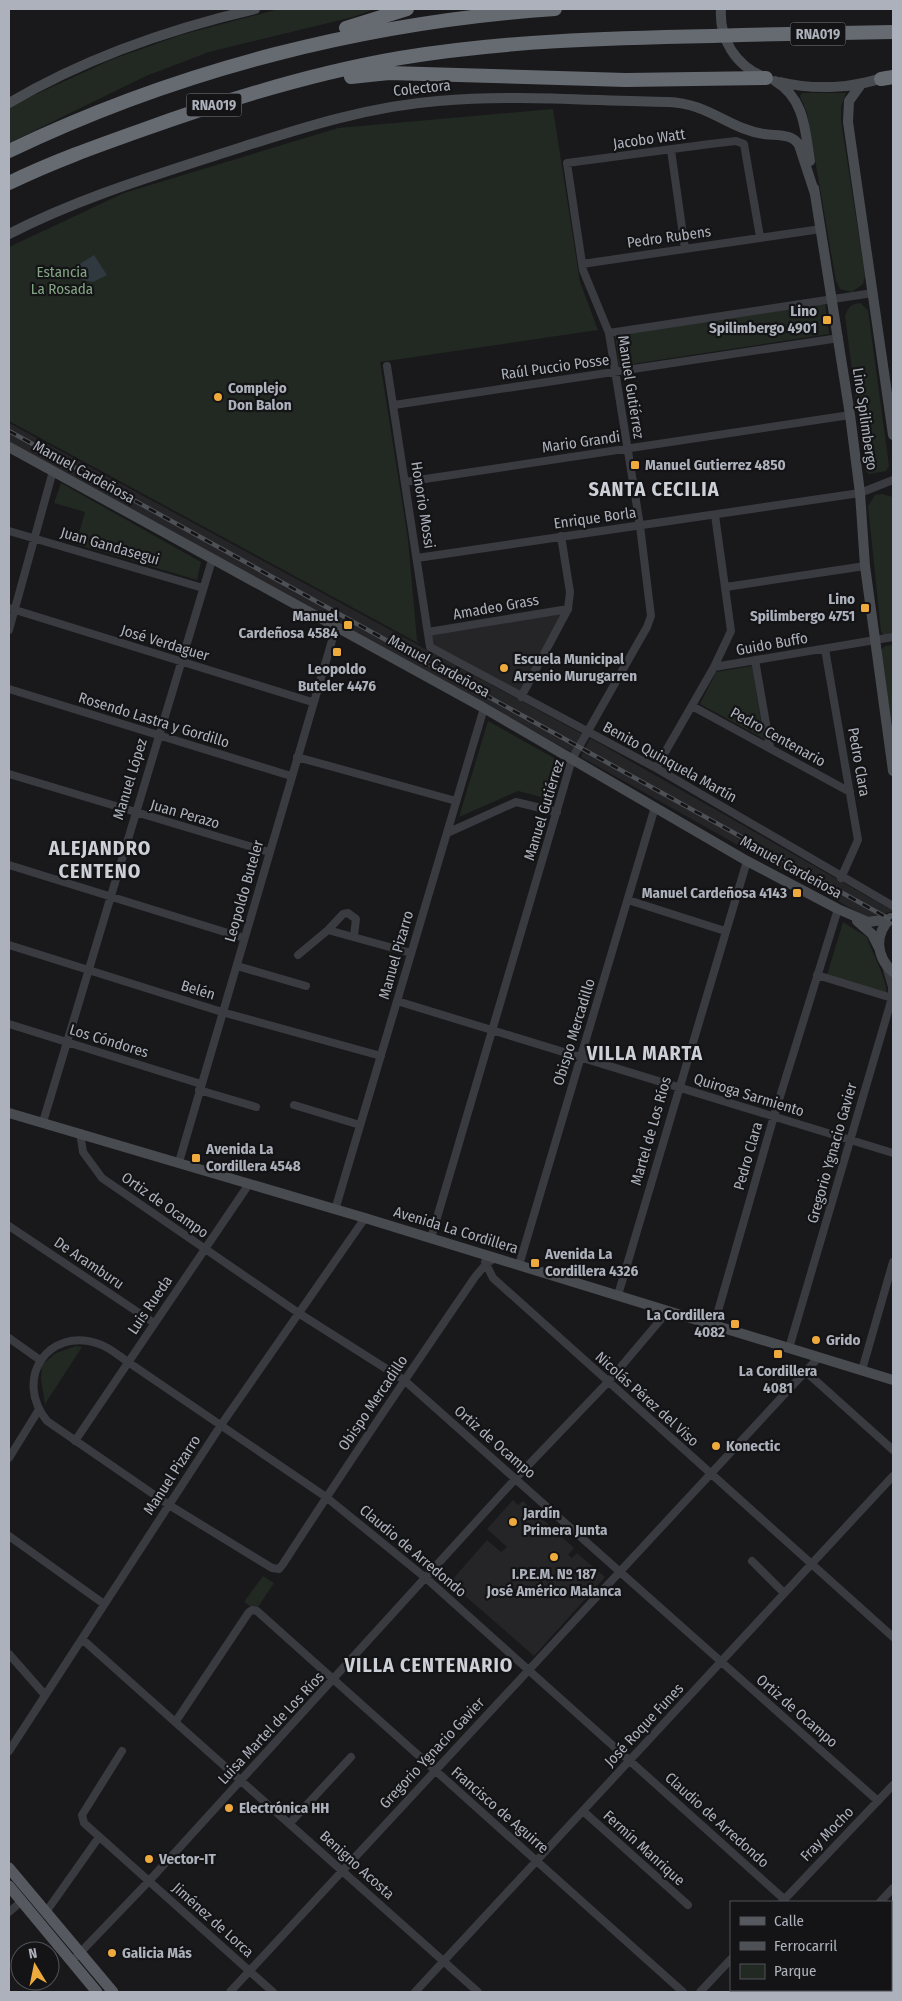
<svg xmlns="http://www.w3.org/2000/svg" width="902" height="2001" viewBox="0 0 902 2001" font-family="'Fira Sans Condensed',sans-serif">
<rect width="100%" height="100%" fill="#19191b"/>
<path fill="#252528" d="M9 423 582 734 573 753 9 442Z
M564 612 520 692 432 645 431 635Z
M590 738 893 911 868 918 581 757Z
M513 1500 518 1505 523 1501 574 1548 568 1555 572 1558 577 1553 605 1577 534 1656 463 1594 466 1590 453 1579 487 1540 501 1552 507 1547 487 1529Z"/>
<path fill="#212922" d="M279 9H375L353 17 209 52 146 76 9 143V108L17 103 113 59 181 35Z
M802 93H846L841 107V120L865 276 863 284 852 292 840 289 836 281 807 113 800 96Z
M553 109 580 282 598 330 380 362 408 539 417 640 420 644 9 421V247L124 193 338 128Z
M860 303 868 310 889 466 886 471 869 474 865 470 845 316C848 307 851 304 860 303Z
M825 304 829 334 619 366 615 335Z
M61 483 201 562 197 580 76 544 85 512 54 503Z
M882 494 893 497V631L892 634 884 636 881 631 868 506 875 495Z
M893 645V732L880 651 885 646Z
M752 666 764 739 700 704 716 672Z
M488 721 563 763 553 800 518 791 459 817Z
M843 922 867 937C873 956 885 974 887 994L827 975Z
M76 1346 82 1347 45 1404 41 1379 42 1365 56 1353Z
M263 1576 274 1583 256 1610 244 1602Z"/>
<path fill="#2f393f" d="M94 255 107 275 93 282 82 280 72 269Z"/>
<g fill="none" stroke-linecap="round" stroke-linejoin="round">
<path stroke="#3a3b40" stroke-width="8" d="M671 150 685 249
M582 264 821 229
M609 333 873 293
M387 366 430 647 656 768 893 906
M394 405 839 338
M405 482 850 415
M9 531 203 588
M417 558 860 493 893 480
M726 587 865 566
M9 608 312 702
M9 630 53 471
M428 632 568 609
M825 649 858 840 841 878
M755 660 770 747
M714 667 893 637
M9 689 291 776
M521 697 568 609 570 592 561 536
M692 706 850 792
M297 757 456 801
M656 768 714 667 731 631 715 515
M9 774 269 852
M447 833 516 802 557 812
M9 865 244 938
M628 900 725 931
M328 930 343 914 348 913 356 919 354 936
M9 945 222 1012 381 1056
M298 955 328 930 411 953
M237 966 306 986
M817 975 892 998
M397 1001 893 1153
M9 1024 201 1084
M199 1090 256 1107
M294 1105 360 1125
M43 1122 212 560
M80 1133 83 1152 102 1178 300 1314 404 1380 878 1801
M179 1162 336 627
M335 1210 484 708
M9 1226 154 1323
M431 1238 572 759 647 627 651 616 640 526 609 333 583 270 567 163 710 144 736 141 744 144 760 237
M495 1258 486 1264 475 1277C410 1372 345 1468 283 1564L279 1569 272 1568 169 1505 47 1421C13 1379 48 1326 99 1344 109 1347 119 1356 128 1362L326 1497 427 1579 784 1899
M485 1262 493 1278 893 1637
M519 1265 655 807
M618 1295 747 861
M714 1325 774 1116 838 909
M9 1338 40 1360
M789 1348 892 998V987L886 966
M862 1370 893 1262
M805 1371 893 1450
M75 1441 249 1184
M9 1458 38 1411
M9 1536 104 1604
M752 1561 784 1593
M82 1639 478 1992
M9 1654 45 1695
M176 1721 249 1612 252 1610 257 1611 683 1992
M9 1751 221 1425 365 1218
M122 1751 82 1815 84 1823 273 1992
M583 1811 688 1905
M290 1823 351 1757
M782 1902 893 1785
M880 1902 893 1888
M9 1912 22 1901
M46 1912 99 1837
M77 1956 149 1881 516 1478 608 1382 668 1311
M230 1992 819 1357
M415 1992 893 1476
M700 1992 731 1959
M797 1992 800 1990"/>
<path stroke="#484b50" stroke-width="10" d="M721 9C719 39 736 66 764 77
M775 81C805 99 805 130 810 161
M780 82C813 90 855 89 887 76
M862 83 849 101 848 122 893 435
M9 103C85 58 169 29 255 9
M814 188 850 415 860 493 865 566 893 771
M9 234C75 200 146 178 217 155 290 132 361 107 438 101 514 94 592 101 668 102 708 103 729 129 764 134 776 136 792 133 799 145L815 194
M9 447 484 708 747 861 838 909 868 922 890 919
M891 918C874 934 876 957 893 972
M857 921 872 934 879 948
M9 1113 365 1218 893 1380"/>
<path stroke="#56595f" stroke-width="11" d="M9 1868 113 1992
M9 1886 97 1992"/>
<path stroke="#666a71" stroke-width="14" d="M346 28 407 9
M742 35 893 32
M351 77 389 73 626 80 766 78
M881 79 893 77
M9 151C180 69 366 22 555 9
M9 183C52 162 97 146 142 130 225 100 312 73 400 58 503 41 607 38 712 36"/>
<defs>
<path id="rail" d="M9 431 893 921"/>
</defs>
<use href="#rail" stroke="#4d5055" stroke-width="4.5"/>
<use href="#rail" stroke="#141416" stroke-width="2.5" stroke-dasharray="8" stroke-linecap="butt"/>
<path stroke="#666a71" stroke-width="14" d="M712 36 742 35"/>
</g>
<g fill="#efaa3d" stroke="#141416" stroke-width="2">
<rect x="822" y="315" width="10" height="10" rx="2.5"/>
<circle cx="218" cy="397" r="5"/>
<rect x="630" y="460" width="10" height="10" rx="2.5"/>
<rect x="860" y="603" width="10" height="10" rx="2.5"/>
<rect x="343" y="620" width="10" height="10" rx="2.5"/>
<rect x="332" y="647" width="10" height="10" rx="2.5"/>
<circle cx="504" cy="668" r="5"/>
<rect x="792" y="888" width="10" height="10" rx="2.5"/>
<rect x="191" y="1153" width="10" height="10" rx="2.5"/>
<rect x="530" y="1258" width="10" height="10" rx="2.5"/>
<rect x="730" y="1319" width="10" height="10" rx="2.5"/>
<circle cx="816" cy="1340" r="5"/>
<rect x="773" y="1349" width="10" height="10" rx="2.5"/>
<circle cx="716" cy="1446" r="5"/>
<circle cx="513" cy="1522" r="5"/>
<circle cx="554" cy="1557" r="5"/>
<circle cx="229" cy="1808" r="5"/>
<circle cx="149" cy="1859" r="5"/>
<circle cx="112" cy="1953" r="5"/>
</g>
<g text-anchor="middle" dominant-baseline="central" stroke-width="4.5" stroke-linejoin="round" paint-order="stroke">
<g fill="#141416" stroke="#7e828a" stroke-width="1">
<rect x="790.5" y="22.5" width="55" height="23" rx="4"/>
<rect x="186.5" y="93.5" width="55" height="23" rx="4"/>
</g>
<g font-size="14" font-weight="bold" fill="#acb1bb">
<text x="818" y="34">RNA019</text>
<text x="214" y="105">RNA019</text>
</g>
<g font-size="15" fill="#acb1bb" stroke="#141416">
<text transform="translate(422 88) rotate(-6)">Colectora</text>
<text transform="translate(649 139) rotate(-8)">Jacobo Watt</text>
<text transform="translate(669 237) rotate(-8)">Pedro Rubens</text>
<text transform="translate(555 367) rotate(-8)">Raúl Puccio Posse</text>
<text transform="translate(631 387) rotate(81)">Manuel Gutiérrez</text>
<text transform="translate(865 419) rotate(82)">Lino Spilimbergo</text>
<text transform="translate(581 442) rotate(-8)">Mario Grandi</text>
<text transform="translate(84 472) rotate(29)">Manuel Cardeñosa</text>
<text transform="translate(423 505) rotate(81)">Honorio Mossi</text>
<text transform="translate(595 518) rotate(-8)">Enrique Borla</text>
<text transform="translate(110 546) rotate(16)">Juan Gandasegui</text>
<text transform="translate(496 607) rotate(-10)">Amadeo Grass</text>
<text transform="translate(165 643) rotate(17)">José Verdaguer</text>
<text transform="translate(772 644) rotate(-10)">Guido Buffo</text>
<text transform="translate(439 666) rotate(29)">Manuel Cardeñosa</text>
<text transform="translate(154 720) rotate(17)">Rosendo Lastra y Gordillo</text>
<text transform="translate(778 737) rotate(29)">Pedro Centenario</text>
<text transform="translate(670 762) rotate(29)">Benito Quinquela Martín</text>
<text transform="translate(859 762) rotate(80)">Pedro Clara</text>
<text transform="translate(130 779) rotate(-73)">Manuel López</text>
<text transform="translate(544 810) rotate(-73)">Manuel Gutiérrez</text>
<text transform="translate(185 814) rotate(16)">Juan Perazo</text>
<text transform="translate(791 867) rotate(29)">Manuel Cardeñosa</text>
<text transform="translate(244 891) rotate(-74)">Leopoldo Buteler</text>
<text transform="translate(396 955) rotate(-74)">Manuel Pizarro</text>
<text transform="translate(198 990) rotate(17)">Belén</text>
<text transform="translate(574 1032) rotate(-73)">Obispo Mercadillo</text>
<text transform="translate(109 1041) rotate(17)">Los Cóndores</text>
<text transform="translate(749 1095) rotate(17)">Quiroga Sarmiento</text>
<text transform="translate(651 1131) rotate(-74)">Martel de Los Ríos</text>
<text transform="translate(832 1153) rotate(-74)">Gregorio Ygnacio Gavier</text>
<text transform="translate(748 1156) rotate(-74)">Pedro Clara</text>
<text transform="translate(165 1205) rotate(35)">Ortiz de Ocampo</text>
<text transform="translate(456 1230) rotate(17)">Avenida La Cordillera</text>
<text transform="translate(89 1263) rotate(34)">De Aramburu</text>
<text transform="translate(150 1305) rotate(-56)">Luis Rueda</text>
<text transform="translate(647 1399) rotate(42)">Nicolás Pérez del Viso</text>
<text transform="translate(373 1403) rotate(-56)">Obispo Mercadillo</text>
<text transform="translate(495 1442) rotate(41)">Ortiz de Ocampo</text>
<text transform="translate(172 1475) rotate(-57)">Manuel Pizarro</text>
<text transform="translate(413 1551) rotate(40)">Claudio de Arredondo</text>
<text transform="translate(797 1711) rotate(41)">Ortiz de Ocampo</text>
<text transform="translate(644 1725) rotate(-47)">José Roque Funes</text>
<text transform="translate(271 1728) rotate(-47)">Luisa Martel de Los Ríos</text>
<text transform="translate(432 1753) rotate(-47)">Gregorio Ygnacio Gavier</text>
<text transform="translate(500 1810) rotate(41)">Francisco de Aguirre</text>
<text transform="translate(717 1820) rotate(42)">Claudio de Arredondo</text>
<text transform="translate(827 1834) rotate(-46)">Fray Mocho</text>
<text transform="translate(644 1848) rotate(42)">Fermín Manrique</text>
<text transform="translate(357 1865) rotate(42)">Benigno Acosta</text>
<text transform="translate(213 1920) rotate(42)">Jiménez de Lorca</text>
</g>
<g font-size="15" fill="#83a584" stroke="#141416">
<text x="62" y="272">Estancia<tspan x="62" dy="17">La Rosada</tspan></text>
</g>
<g font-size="15" font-weight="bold" fill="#acb1bb" stroke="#141416" text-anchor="start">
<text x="817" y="311" text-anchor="end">Lino<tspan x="817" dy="17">Spilimbergo 4901</tspan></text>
<text x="228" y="388">Complejo<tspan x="228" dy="17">Don Balon</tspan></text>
<text x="645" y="465">Manuel Gutierrez 4850</text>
<text x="855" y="599" text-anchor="end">Lino<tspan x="855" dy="17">Spilimbergo 4751</tspan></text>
<text x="338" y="616" text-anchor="end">Manuel<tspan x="338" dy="17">Cardeñosa 4584</tspan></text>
<text x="514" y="659">Escuela Municipal<tspan x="514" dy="17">Arsenio Murugarren</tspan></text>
<text x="337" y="669" text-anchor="middle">Leopoldo<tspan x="337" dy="17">Buteler 4476</tspan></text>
<text x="787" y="893" text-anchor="end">Manuel Cardeñosa 4143</text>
<text x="206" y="1149">Avenida La<tspan x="206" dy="17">Cordillera 4548</tspan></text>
<text x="545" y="1254">Avenida La<tspan x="545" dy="17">Cordillera 4326</tspan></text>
<text x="725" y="1315" text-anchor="end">La Cordillera<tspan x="725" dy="17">4082</tspan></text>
<text x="826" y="1340">Grido</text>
<text x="778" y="1371" text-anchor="middle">La Cordillera<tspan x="778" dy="17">4081</tspan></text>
<text x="726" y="1446">Konectic</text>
<text x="523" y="1513">Jardín<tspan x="523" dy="17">Primera Junta</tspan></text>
<text x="554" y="1574" text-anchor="middle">I.P.E.M. Nº 187<tspan x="554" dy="17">José Américo Malanca</tspan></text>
<text x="239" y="1808">Electrónica HH</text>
<text x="159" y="1859">Vector-IT</text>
<text x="122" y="1953">Galicia Más</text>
</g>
<g font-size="20" font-weight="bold" letter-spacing="1" fill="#cdd0d7" stroke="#141416">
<text x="654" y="489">SANTA CECILIA</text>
<text x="100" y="848">ALEJANDRO<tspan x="100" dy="23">CENTENO</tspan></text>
<text x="645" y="1053">VILLA MARTA</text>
<text x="429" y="1665">VILLA CENTENARIO</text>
</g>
</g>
<rect width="902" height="2001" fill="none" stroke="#acb1bb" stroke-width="20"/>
<rect x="730" y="1901" width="162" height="90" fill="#141416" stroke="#515358"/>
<rect x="740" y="1917" width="25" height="8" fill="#56595f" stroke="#515358"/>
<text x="774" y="1926" font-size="15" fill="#acb1bb">Calle</text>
<rect x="740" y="1942" width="25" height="8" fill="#4d5055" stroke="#515358"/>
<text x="774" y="1951" font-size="15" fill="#acb1bb">Ferrocarril</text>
<rect x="740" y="1964" width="25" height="15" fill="#212922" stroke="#515358"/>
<text x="774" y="1976" font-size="15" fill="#acb1bb">Parque</text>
<g transform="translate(35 1966) rotate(350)"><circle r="24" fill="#141416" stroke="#515358"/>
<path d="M0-4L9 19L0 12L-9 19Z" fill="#efaa3d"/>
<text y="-8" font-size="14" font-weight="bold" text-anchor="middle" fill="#acb1bb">N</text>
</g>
</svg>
